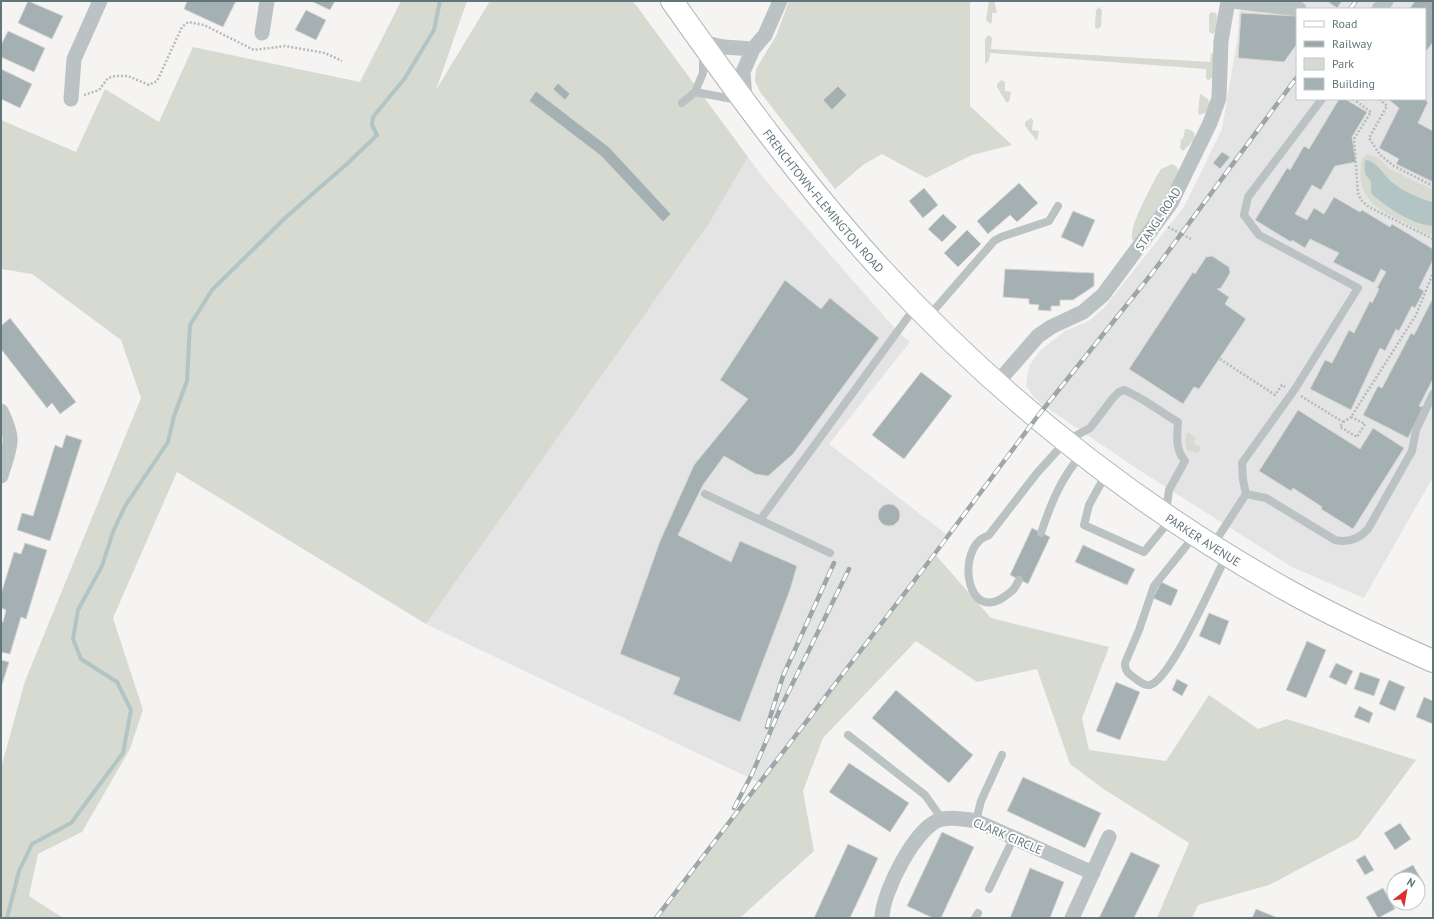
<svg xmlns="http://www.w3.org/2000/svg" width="1434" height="919" viewBox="0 0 1434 919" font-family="'PT Sans',sans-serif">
<rect width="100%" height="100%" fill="#f5f4f2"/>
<path fill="#e3e4e3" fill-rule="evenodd" d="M1247 1H1433V477L1364 598 1292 567 1139 470 1040 403 1033 396 1026 385 1029 366 1040 351 1065 331 1089 321 1104 308 1184 207 1222 129 1238 36 1239 12ZM1297 9H1425V99H1297Z
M748 157 765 180 897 331 910 342 829 444 946 534 758 782 426 624 708 225Z"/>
<path fill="#d6dad1" d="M401 1H467L436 90 490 1H633L748 157 708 225 426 624 177 472 113 618 143 710 130 749 82 832 38 854 29 896 63 918H1V768L25 681 141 398 121 340 32 274 1 269V120L76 152 105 89 159 122 193 47 360 82Z
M789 1H970V106L1012 145 972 155 926 178 882 154 863 165 835 189 760 92 755 81 756 69 776 36Z
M989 1H994L997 13H992V22L990 24 986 20Z
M1099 7 1102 10 1101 27 1097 29 1095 27 1096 10Z
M1211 12 1216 13 1217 16 1216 31 1213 34 1209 32V15Z
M989 35 992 38 991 49 1210 62 1211 54 1214 52 1213 77 1209 80 1206 79V69L990 53 989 61 985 64V39Z
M1001 80 1005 82V91L1011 92 1009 102H1006L997 87V84Z
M1200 94 1207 98 1210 103 1207 112 1200 115 1198 113Z
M1031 118 1033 120 1032 130 1039 131 1037 141 1025 126V122Z
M1185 129H1188L1194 132 1195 139 1183 151 1180 148 1181 139H1183Z
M1368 154 1380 159 1388 168 1433 190V236C1422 232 1412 226 1402 221 1373 207 1355 196 1362 159Z
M1172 164 1177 167 1179 174 1166 199 1136 240 1133 241C1126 231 1151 188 1156 177L1161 169Z
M1187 433H1189L1196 438 1193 442 1200 447V451L1196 453 1187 450 1185 439Z
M933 552 991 618 1109 647 1082 718 1089 750 1166 761 1209 695 1258 729 1287 719 1416 760 1358 838 1269 885 1198 905 1192 918H1157L1189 843 1105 790 1070 764 1037 669 977 682 916 641 823 738 803 791 814 851 740 918H653Z"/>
<path fill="#b3c4c5" d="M1367 160C1378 163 1384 176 1393 183 1403 191 1420 199 1433 202V226C1413 225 1386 207 1371 193V181C1364 175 1364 169 1365 161Z"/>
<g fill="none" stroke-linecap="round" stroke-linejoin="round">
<path stroke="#b3c4c5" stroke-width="4" d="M7 918 19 871 32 844 71 823 123 753 131 710 117 682 81 659 73 639 78 610 102 566 113 532 125 506 168 442 174 416 187 381 190 325 212 290 285 218 348 163 377 135 372 125 373 117 405 78 434 30 440 1"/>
</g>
<path fill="#a5b0b2" stroke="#d6d6d4" d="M28 1 63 16 52 39 18 23Z
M187 1H236L223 27 184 9Z
M311 1H335L330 10Z
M1327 1H1342L1337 8Z
M1415 1H1433V42L1425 53V9H1409Z
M306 10 326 20 316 40 295 30Z
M1241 13 1297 16V44L1284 62 1238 58Z
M8 31 45 48 34 72 1 57V45Z
M1 69 32 84 20 108 1 99Z
M558 83 570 94 565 100 553 89Z
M838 86 847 95 832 110 823 100Z
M536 91 609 147 671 214 663 222 601 156 529 101Z
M1339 99H1345L1367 112 1352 137 1356 162 1335 166 1321 190 1312 185 1295 214 1307 220 1314 208 1324 214 1334 197 1360 212 1362 210 1390 227 1392 224 1402 230 1433 249V260L1419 288 1424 291 1415 308 1412 306 1399 331 1396 329 1385 351 1380 348 1351 410 1310 389 1325 360 1332 363 1349 330 1354 333 1370 301 1372 303 1379 289 1377 288 1386 272 1381 269 1374 283 1333 262 1339 253 1310 239 1305 248 1292 240 1291 242 1255 220 1287 168 1290 170 1304 146 1309 149Z
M1388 99H1424L1428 102 1418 123 1433 131V182L1396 164 1399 159 1379 148 1399 108Z
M1222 152 1230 157 1220 169 1213 163Z
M1019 183 1038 203 1017 222 1010 215 988 234 977 221Z
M924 188 938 205 923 218 909 201Z
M1073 211 1095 220 1083 247 1061 237Z
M943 214 957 227 942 242 928 229Z
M967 230 981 244 958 267 944 253Z
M1212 256 1229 267 1230 273 1221 288 1217 289 1229 297 1225 304 1246 319 1199 389 1194 387 1183 404 1129 369 1193 272 1195 274 1206 257Z
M1005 269 1094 273V286L1073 300H1060V306H1051V311L1038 310 1039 305 1029 304V299L1003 297Z
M785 280 821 309 830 298 879 338 793 454 768 476 755 474 724 456 703 485 678 535 731 562 740 541 797 566 790 590 740 722 673 694 680 678 620 654 660 541 694 465 748 399 720 380Z
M1433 298V379L1419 406 1423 407 1408 438 1363 415 1378 386 1382 388 1411 333 1414 335Z
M10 318 76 402 60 414 52 403 47 408 1 349V326Z
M921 372 952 396 904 459 872 435Z
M1298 410 1360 449 1373 428 1404 448 1353 529 1321 509 1322 507 1293 488 1291 491 1259 471Z
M66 435 82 440 50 541 17 530 22 513 33 516 55 445 62 448Z
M878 515a11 11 0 1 1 22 0a11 11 0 1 1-22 0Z
M1032 528 1050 537 1028 584 1010 575Z
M25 543 47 550 26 619 21 617 10 654 1 652V622H3L6 610 1 608V594L14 552 21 554Z
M1083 545 1135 569 1127 585 1075 562Z
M1161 582 1178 590 1171 606 1153 598Z
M1209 613 1229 621 1220 645 1199 636Z
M1307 641 1326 650 1306 698 1286 690Z
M1 660 9 662 1 688Z
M1336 663 1353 671 1346 685 1329 677Z
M1360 672 1380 679 1374 696 1354 689Z
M1177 679 1188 685 1182 696 1172 690Z
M1389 680 1405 687 1395 711 1379 704Z
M1116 682 1140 692 1120 740 1096 731Z
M896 690 973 755 949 783 872 718Z
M1424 697 1433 701V724L1416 717Z
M1359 706 1373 713 1369 723 1354 717Z
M849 763 909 803 890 832 829 792Z
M1023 777 1101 813 1085 848 1007 811Z
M1400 823 1411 839 1395 850 1384 833Z
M942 832 974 847 941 918H933L907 906Z
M848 844 878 858 850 918H814Z
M1131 852 1160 865 1134 918H1099Z
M1365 855 1374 870 1365 875 1356 860Z
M1413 865 1425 886 1418 890V879H1397L1394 875Z
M1030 868 1064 882 1050 918H1010Z
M1383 888 1395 909 1378 918 1366 897Z
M1256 909 1278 918H1252Z"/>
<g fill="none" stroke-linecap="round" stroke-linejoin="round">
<defs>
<g id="secondary">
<path id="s1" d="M672 1C737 93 804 185 880 268 997 395 1135 505 1285 589 1333 616 1383 639 1433 661"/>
</g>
</defs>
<use href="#secondary" stroke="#aeb6b8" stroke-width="24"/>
<path stroke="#b6babb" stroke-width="2.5" stroke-dasharray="2 2" stroke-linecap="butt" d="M84 95 99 90 108 78 115 76H128L149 85 157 81 182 27 188 22 204 25 254 50 285 46 325 53 342 61
M1353 99 1371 112 1354 139 1358 193 1361 200 1369 207 1433 239
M1379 99 1387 106 1369 138 1380 155 1394 166 1433 186
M1168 227 1191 239
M1220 359 1275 395 1282 385 1285 387
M1301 396 1343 422 1340 427 1357 437 1365 424 1351 417 1416 315 1433 273
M1343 422 1351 417"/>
<path stroke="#bbc2c3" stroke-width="8" d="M695 92 738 100
M682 103 695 92 703 73V54
M928 317 994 241 1001 237 1049 221 1058 206
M1106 474 1089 505 1084 525 1144 552 1171 519
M705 494 830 553
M1246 494 1243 480 1242 463 1295 389 1358 288 1259 235 1244 215 1248 197 1322 99
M1246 494 1266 498 1335 540C1348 543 1359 539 1368 529L1412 451 1416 430 1433 394
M760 520 916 306
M1041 533C1051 503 1061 478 1082 454
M1195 535 1154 586 1139 630 1125 663C1125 672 1129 674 1136 679 1140 682 1145 686 1150 685 1172 678 1214 579 1227 555
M1213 545 1246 494
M1019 580C1014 591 1011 592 1001 599 968 617 959 560 979 541 981 538 986 537 989 535L1037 473 1066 441 1090 428 1113 398 1119 392 1124 390C1144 398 1160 412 1178 422 1177 436 1175 449 1185 461L1169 490 1166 512
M848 735 925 795 942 819
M976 821 981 801 1002 755
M989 889 1014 837
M975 918 978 913"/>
<path stroke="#bbc2c3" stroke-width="15" d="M1232 1 1299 9
M1379 9 1386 1
M262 33 267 1
M701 42 724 47 753 49
M71 99 74 59 100 1
M745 100 743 72 753 49 765 35 780 1
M997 383 1038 336 1051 327 1083 312 1103 295 1171 203 1210 123 1219 98 1221 41 1228 1
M1 411C16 442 10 445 1 476
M882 918C882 893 916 825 942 819 953 817 965 819 976 821L1093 873
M1072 918 1109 837"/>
<use href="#secondary" stroke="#fff" stroke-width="22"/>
<defs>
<path id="rail" d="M1350 9 1356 1
M767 727 783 676 834 563
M734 808 752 774 780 709 849 569
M656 918 927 564 1037 417 1153 272 1297 77"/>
</defs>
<use href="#rail" stroke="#9da6a9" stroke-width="4.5"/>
<use href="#rail" stroke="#fff" stroke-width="3" stroke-dasharray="9" stroke-linecap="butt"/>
</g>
<g text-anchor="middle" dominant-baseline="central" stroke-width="4" stroke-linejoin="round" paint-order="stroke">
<g font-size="12" fill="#61767b" stroke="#fff">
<text stroke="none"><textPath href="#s1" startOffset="251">FRENCHTOWN-FLEMINGTON ROAD</textPath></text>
<text transform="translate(1158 219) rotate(-57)">STANGL ROAD</text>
<text stroke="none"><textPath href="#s1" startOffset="762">PARKER AVENUE</textPath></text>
<text transform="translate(1008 836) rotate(23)">CLARK CIRCLE</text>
</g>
</g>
<rect width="1434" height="919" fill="none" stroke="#61767b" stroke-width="4"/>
<rect x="1296" y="8" width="130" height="92" fill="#ffffff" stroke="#c0c8ca"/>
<rect x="1304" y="21" width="20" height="6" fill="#ffffff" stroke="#c0c8ca"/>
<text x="1332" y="28" font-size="12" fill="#61767b">Road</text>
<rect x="1304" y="41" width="20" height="6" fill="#9da6a9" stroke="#c0c8ca"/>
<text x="1332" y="48" font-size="12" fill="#61767b">Railway</text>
<rect x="1304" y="58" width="20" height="12" fill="#d6dad1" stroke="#c0c8ca"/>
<text x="1332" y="68" font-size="12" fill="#61767b">Park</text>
<rect x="1304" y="78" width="20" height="12" fill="#a5b0b2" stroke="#c0c8ca"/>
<text x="1332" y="88" font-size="12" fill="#61767b">Building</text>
<g transform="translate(1406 891) rotate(31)"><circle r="19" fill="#ffffff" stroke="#c0c8ca"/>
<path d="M0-3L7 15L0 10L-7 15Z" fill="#dc2f2b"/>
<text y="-6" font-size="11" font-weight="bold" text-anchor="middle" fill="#61767b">N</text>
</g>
</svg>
